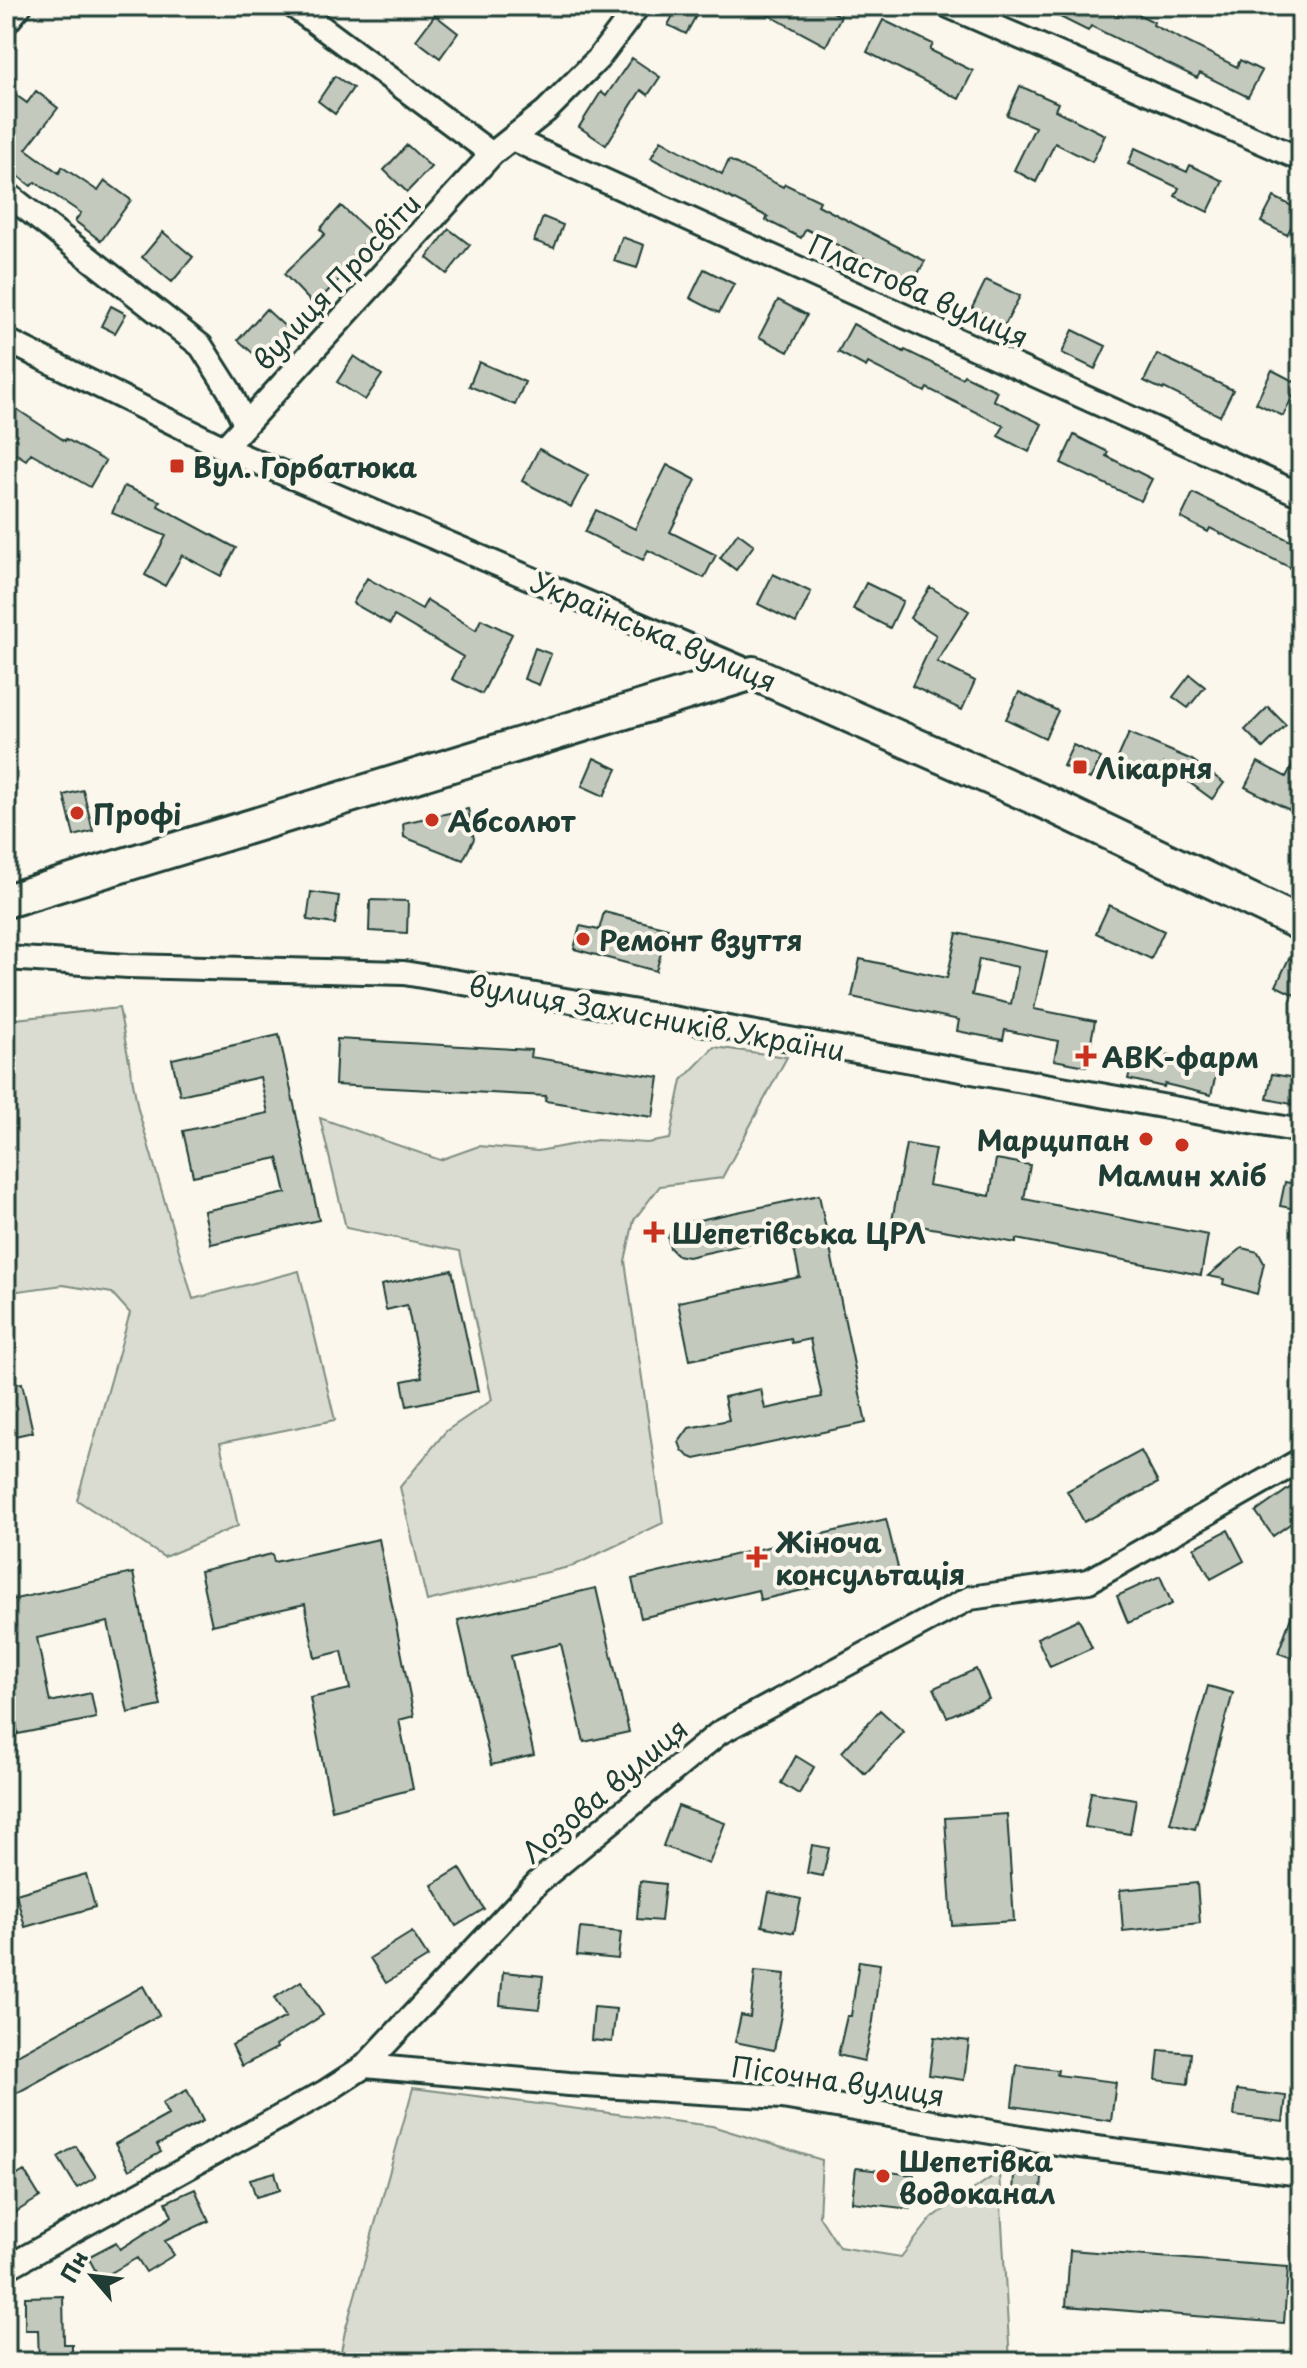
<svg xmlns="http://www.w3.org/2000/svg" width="1307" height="2368" viewBox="0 0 1307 2368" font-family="'Playpen Sans',sans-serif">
<rect width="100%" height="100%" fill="#fbf7ec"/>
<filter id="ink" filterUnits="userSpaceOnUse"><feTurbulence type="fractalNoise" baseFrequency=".0125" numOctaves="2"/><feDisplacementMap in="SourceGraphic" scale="16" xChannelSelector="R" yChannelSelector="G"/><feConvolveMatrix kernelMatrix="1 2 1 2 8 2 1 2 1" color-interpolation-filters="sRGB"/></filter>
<g filter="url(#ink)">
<path fill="#dbdcd1" stroke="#7d8c82" stroke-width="2" d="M119 1008 138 1109 193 1299 299 1271 335 1420 220 1443 238 1526 164 1557 77 1500 130 1313 112 1293 63 1285 11 1292 6 1265V1020Z
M714 1047 787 1057 722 1178 660 1186 634 1220 625 1261 663 1523 573 1566 427 1601 400 1487 446 1431 492 1400 460 1251 346 1228 320 1118 440 1160 479 1146 538 1151 597 1140 647 1143 670 1139 682 1080Z
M413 2088 712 2126 822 2160 819 2216 839 2247 901 2257 932 2218 999 2172 1010 2362H339L345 2331Z"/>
<path fill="#c4c9be" stroke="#1f3d34" stroke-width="2" fill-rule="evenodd" d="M678 6 697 14 686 34 668 25Z
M752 6H821L841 16 826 46Z
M1038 6H1096L1119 17 1124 7 1154 22 1153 25 1237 67 1240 60 1262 71 1248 97 1200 73 1197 78 1091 26 1088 31Z
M435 15 458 33 440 58 416 40Z
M883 20 933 44 930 50 973 71 959 99 867 52Z
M632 58 660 77 648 95 641 90 606 145 579 127 601 92 606 96Z
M335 76 353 88 335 114 318 101Z
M1020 86 1058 103 1055 110 1105 135 1092 162 1055 143 1036 182 1014 170 1035 127 1007 115Z
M6 88 27 103 36 91 58 108 26 149 59 173 62 167 98 191 105 181 131 200 101 241 75 221 81 213 35 182 31 186 6 167Z
M661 140 722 174 729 160 783 187 785 184 820 201 818 205 925 261 913 283 806 229 801 238 766 220 768 217 651 158Z
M407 145 431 167 407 192 384 170Z
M1135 148 1187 172 1190 165 1223 181 1208 212 1175 196 1179 188 1128 164Z
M1274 197 1300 210 1287 235 1261 222Z
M341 206 372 234 339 271 344 275 314 305 284 274 325 234 320 229Z
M543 217 563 225 554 248 534 241Z
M449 229 470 245 447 274 427 258Z
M163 232 193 257 172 282 142 257Z
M622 237 644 245 637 268 614 261Z
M704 269 734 284 719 313 690 298Z
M986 280 1020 296 1005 325 972 308Z
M778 300 807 315 788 352 759 337Z
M111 306 126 314 115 333 101 326Z
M266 309 292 333 265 364 238 340Z
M853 324 904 352 905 350 962 378 964 375 997 391 993 400 1042 424 1029 452 998 436 1004 426 927 388 925 392 868 363 866 367 838 352Z
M1073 330 1106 346 1095 369 1062 353Z
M1157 354 1233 390 1220 416 1164 388 1163 390 1144 381Z
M354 356 382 375 365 400 337 382Z
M479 362 525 382 515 405 469 386Z
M1272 370 1299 384 1283 416 1256 403Z
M6 402 65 441 66 439 105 461 90 487 31 453 26 460 6 447Z
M1074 435 1108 452 1106 456 1152 479 1141 501 1061 463Z
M539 449 588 475 571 507 522 481Z
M667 465 696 480 670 532 716 555 704 578 648 550 643 560 585 532 596 510 635 529Z
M124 486 160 501 158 506 236 548 221 576 182 555 165 586 145 575 166 536 112 513Z
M1193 493 1301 546V573L1210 528 1208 532 1181 518Z
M738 533 754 545 736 570 720 558Z
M773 574 811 592 796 623 758 604Z
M367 578 422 609 427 600 476 630 481 619 512 634 482 694 452 679 463 657 394 616 390 624 353 603Z
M866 583 903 601 890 628 853 609Z
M930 587 969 611 937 662 975 681 962 710 912 686 936 635 910 618Z
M535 648 551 654 539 685 524 679Z
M1190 675 1205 687 1188 708 1173 697Z
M1019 692 1058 711 1045 738 1006 719Z
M1268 707 1286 725 1263 748 1245 730Z
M1129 733 1192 760 1224 783 1212 799 1164 764 1157 779 1117 760Z
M1073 745 1101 758 1090 779 1063 766Z
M1301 749V816L1245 787 1258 762 1286 777Z
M594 758 617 769 604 796 582 786Z
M83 790 93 831 74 836 64 795Z
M468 809 474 839 463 860 404 837 403 823Z
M311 892 339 896 335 924 307 920Z
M370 900 408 901 407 933 369 931Z
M1109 905 1164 931 1151 959 1096 933Z
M604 912 668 928 656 971 574 949 580 926 599 930Z
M957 933 1047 952 1034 1009 1095 1021 1086 1066 1054 1060 1058 1041 1005 1030 1003 1040 957 1031 959 1020 852 997 860 959 947 978ZM979 959 1018 967 1011 1004 972 995Z
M1289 958 1301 964V998L1276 986Z
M279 1035 319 1220 211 1244 204 1211 286 1193 278 1158 193 1176 183 1131 268 1113 260 1077 180 1095 172 1059Z
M337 1039 531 1050 530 1057 659 1077 653 1117 545 1101 546 1096 335 1085Z
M1135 1049 1218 1066 1211 1095 1165 1084 1164 1087 1128 1079Z
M1272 1074 1301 1079V1106L1267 1099Z
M906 1144 935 1149 928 1185 990 1196 996 1159 1030 1165 1024 1199 1208 1235 1201 1275 1016 1239V1243L892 1221Z
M1285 1182 1301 1185V1210L1280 1206Z
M819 1195 866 1423 695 1459 688 1456 682 1450 679 1442 689 1428 729 1420 724 1397 761 1389 765 1409 822 1397 810 1339 792 1343 791 1339 690 1360 678 1302 800 1277 791 1234 688 1257 677 1255 670 1248 668 1238 672 1229 680 1224Z
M1242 1248 1258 1252 1264 1263 1257 1294 1223 1284 1224 1279 1208 1276Z
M452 1270 478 1391 407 1406 402 1381 422 1377 407 1305 386 1310 381 1285Z
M22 1383 33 1432 6 1438V1386Z
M1141 1451 1158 1483 1084 1522 1067 1491Z
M1301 1480V1516L1273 1536 1256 1512Z
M886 1519 898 1568 760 1600 758 1590 641 1618 632 1579Z
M1228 1530 1244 1561 1211 1579 1194 1548Z
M379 1539 414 1716 399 1720 413 1789 332 1810 310 1698 350 1689 342 1651 315 1658 305 1604 212 1625 200 1571 272 1554 274 1562Z
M133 1573 161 1706 128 1713 108 1622 37 1638 50 1702 91 1693 96 1718 18 1734 6 1673V1601Z
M1160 1576 1172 1604 1128 1623 1117 1596Z
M596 1588 629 1732 584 1742 561 1644 511 1656 534 1755 491 1765 458 1620Z
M1299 1595 1301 1596V1661L1278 1653Z
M1079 1619 1092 1648 1050 1667 1037 1638Z
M976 1669 989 1699 947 1717 934 1688Z
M1208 1686 1233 1693 1195 1829 1170 1823Z
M880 1710 904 1732 865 1774 842 1752Z
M796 1756 814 1767 799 1794 781 1783Z
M1091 1792 1136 1799 1130 1834 1085 1827Z
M678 1806 725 1823 709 1864 663 1846Z
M1007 1814 1014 1921 952 1925 945 1818Z
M812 1845 829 1848 823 1876 807 1873Z
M460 1868 484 1909 456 1926 432 1885Z
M86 1874 95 1907 25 1927 16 1894Z
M640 1881 665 1884 661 1921 637 1919Z
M1197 1883 1200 1923 1123 1931 1120 1890Z
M769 1892 801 1899 794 1933 762 1926Z
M580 1928 621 1932 618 1959 577 1955Z
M412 1932 428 1957 386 1983 370 1958Z
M859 1961 880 1964 873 2021 864 2061 838 2055 847 2016H851Z
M755 1971 785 1974 781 2015 774 2050 735 2042 741 2015 750 2017Z
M503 1972 543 1976 539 2009 500 2005Z
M301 1981 323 2015 276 2045 277 2048 242 2066 232 2045 286 2017 274 1998Z
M143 1986 159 2015 6 2099V2061Z
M594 2007 616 2009 612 2042 591 2040Z
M934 2037 969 2041 964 2080 929 2075Z
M1159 2050 1191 2053 1188 2084 1156 2080Z
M1017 2065 1058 2070 1057 2075 1116 2082 1111 2121 1012 2106Z
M187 2090 203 2121 157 2145 161 2152 129 2170 115 2144 168 2115 162 2103Z
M1237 2090 1286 2096 1283 2122 1234 2116Z
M76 2146 96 2177 77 2188 58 2157Z
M856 2168 914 2175 910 2209 852 2202Z
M24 2171 40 2197 6 2218V2182Z
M275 2172 280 2190 256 2197 250 2179Z
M1014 2175 1042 2176 1041 2196 1013 2194Z
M195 2189 209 2221 165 2241 174 2255 146 2272 137 2258 100 2279 88 2257 116 2242 120 2249 172 2216 166 2202Z
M1070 2250 1288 2267 1284 2323 1066 2306Z
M63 2296 64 2344H72V2362H39L38 2330H25V2297Z"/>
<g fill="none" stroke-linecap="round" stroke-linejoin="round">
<defs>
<path id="minor" d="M293 6 492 154
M948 6 1301 159
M6 23 20 6
M512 139 1301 495
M6 193 201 346 229 390 245 424
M6 340 224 448 753 673
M224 448 492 154 546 111 598 59 638 6
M6 958 128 966 404 973 667 1017 1301 1131
M365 2066 569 2084 782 2097 1057 2143 1301 2174
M6 2268 325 2092 365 2066 538 1882 719 1733 970 1598 1089 1581 1301 1460"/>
<path id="secondary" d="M6 901 753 673 1049 804 1301 924"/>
</defs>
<use href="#minor" stroke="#1f3d34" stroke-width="28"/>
<use href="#secondary" stroke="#1f3d34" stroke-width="38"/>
<use href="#minor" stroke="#fbf7ec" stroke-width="22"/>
<use href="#secondary" stroke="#fbf7ec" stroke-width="32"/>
</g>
</g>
<g fill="#c8321e" stroke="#fbf7ec" stroke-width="3">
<rect x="169" y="458" width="16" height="16" rx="4"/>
<rect x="1072" y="759" width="16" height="16" rx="4"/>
<circle cx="77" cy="813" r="8"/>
<circle cx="432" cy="820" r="8"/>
<circle cx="583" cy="939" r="8"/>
<path d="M1082 1044h8v8h8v8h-8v8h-8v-8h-8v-8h8z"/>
<circle cx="1146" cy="1139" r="8"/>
<circle cx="1182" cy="1145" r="8"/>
<path d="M650 1220h8v8h8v8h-8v8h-8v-8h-8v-8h8z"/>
<path d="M753 1545h8v8h8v8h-8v8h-8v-8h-8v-8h8z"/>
<circle cx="883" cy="2176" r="8"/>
</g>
<g text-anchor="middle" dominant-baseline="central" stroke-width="8" stroke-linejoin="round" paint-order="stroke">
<g font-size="28" fill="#1f3d34" stroke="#fbf7ec">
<text transform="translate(336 281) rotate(-47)">вулиця Просвіти</text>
<text transform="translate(919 290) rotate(24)">Пластова вулиця</text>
<text transform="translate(654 631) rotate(23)">Українська вулиця</text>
<text transform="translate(657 1017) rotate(10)">вулиця Захисників України</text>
<text transform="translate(604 1790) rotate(-40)">Лозова вулиця</text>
<text transform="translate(838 2080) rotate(8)">Пісочна вулиця</text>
</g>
<g font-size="28" font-weight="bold" fill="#1f3d34" stroke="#fbf7ec" text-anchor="start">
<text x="193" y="466">Вул. Горбатюка</text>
<text x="1096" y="767">Лікарня</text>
<text x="93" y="813">Профі</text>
<text x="448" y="820">Абсолют</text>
<text x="599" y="939">Ремонт взуття</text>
<text x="1102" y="1056">АВК-фарм</text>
<text x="1130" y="1139" text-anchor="end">Марципан</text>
<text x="1182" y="1174" text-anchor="middle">Мамин хліб</text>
<text x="672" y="1232">Шепетівська ЦРЛ</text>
<text x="775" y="1541">Жіноча<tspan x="775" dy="32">консультація</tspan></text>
<text x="899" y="2160">Шепетівка<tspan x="899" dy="32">водоканал</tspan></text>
</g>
</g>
<rect width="1307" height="2368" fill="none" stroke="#fbf7ec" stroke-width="32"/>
<rect x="16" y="16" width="1275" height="2336" fill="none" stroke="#1f3d34" stroke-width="3" filter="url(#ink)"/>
<g transform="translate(92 2276) rotate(298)" stroke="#fbf7ec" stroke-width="6" paint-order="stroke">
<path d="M0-6L14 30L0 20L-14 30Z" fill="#1f3d34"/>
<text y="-12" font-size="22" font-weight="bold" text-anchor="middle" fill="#1f3d34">Пн</text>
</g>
</svg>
